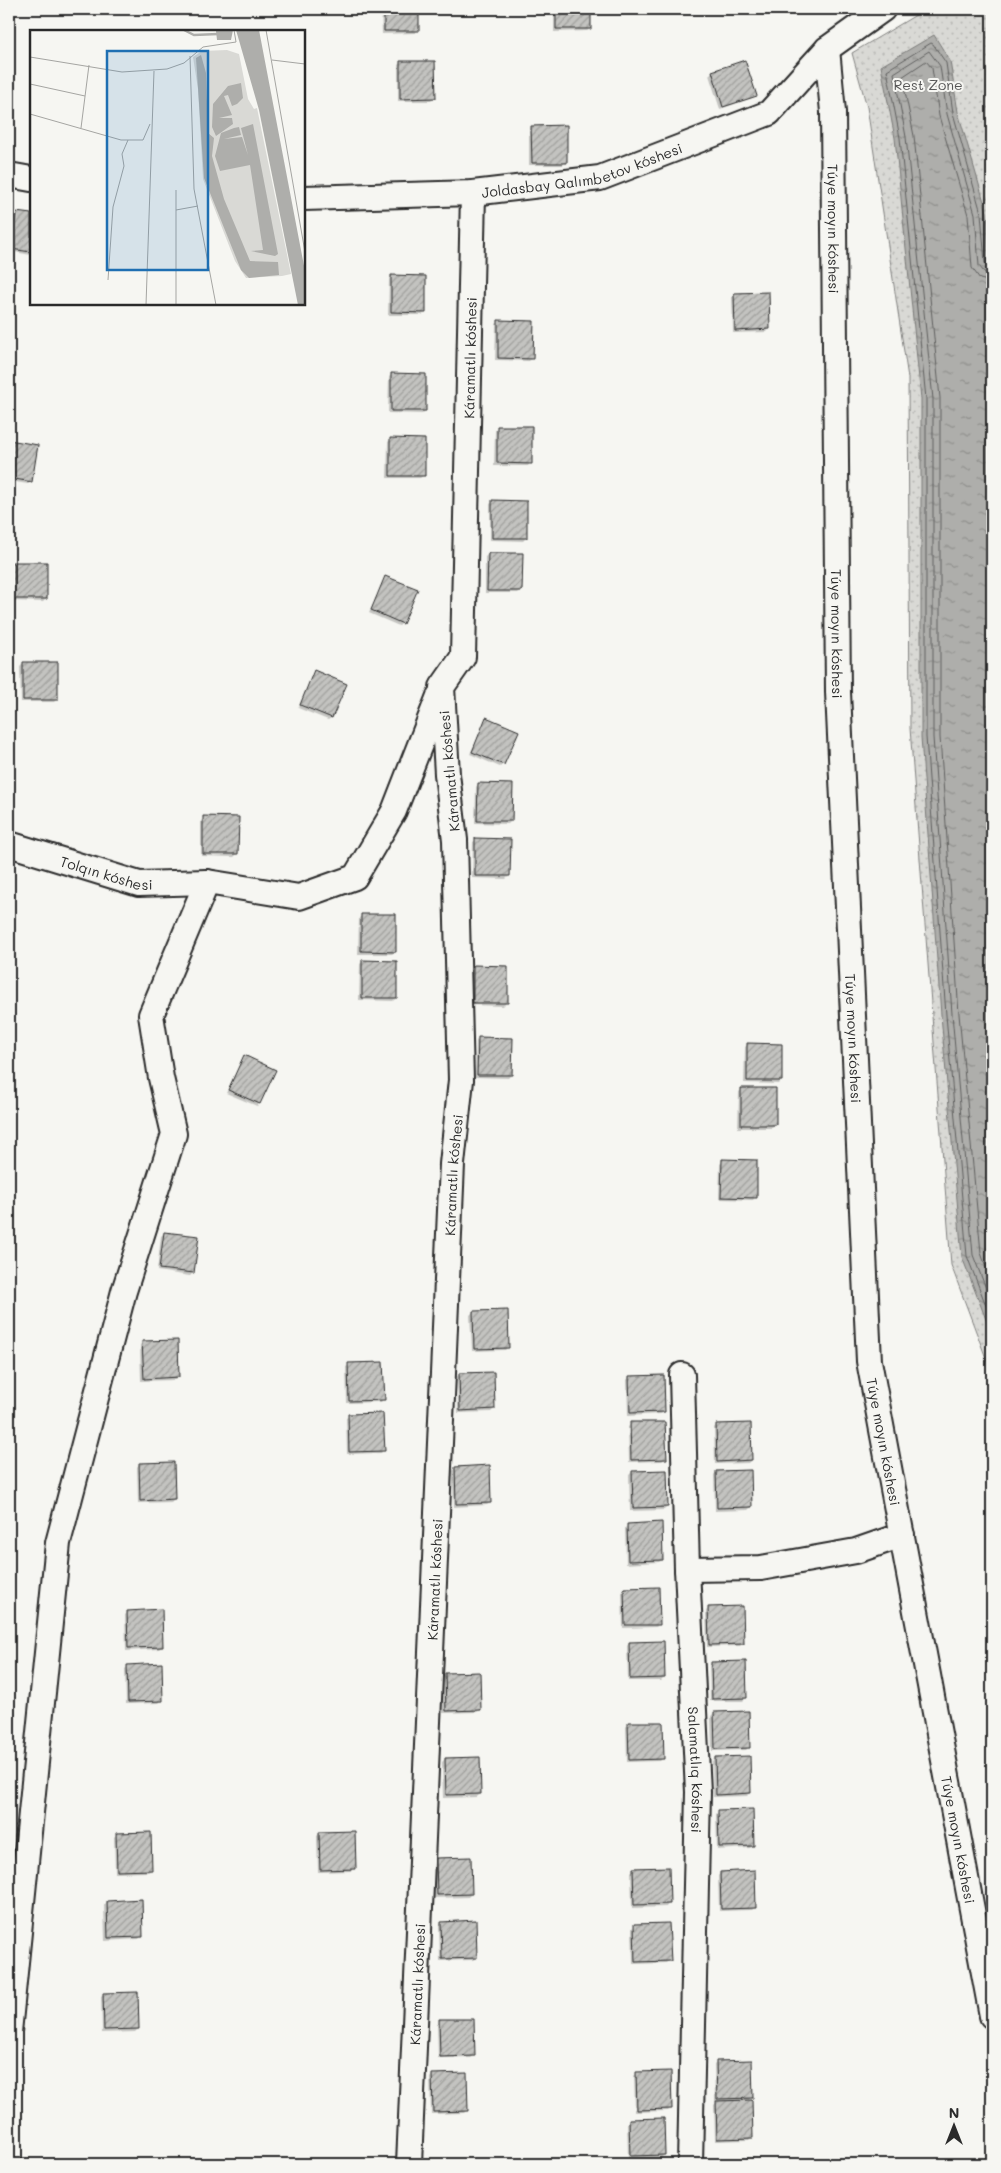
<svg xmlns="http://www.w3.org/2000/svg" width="1001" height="2173" viewBox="0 0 1001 2173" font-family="Mali,sans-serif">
<defs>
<pattern id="grass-dots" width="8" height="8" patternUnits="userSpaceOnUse" patternTransform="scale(1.25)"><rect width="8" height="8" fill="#d9d9d5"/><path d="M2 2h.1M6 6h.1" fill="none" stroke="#babab7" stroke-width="1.8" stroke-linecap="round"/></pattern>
<pattern id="water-ripples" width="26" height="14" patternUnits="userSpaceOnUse" patternTransform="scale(1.25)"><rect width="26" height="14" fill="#aeaeab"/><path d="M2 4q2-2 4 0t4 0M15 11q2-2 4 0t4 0" fill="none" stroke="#8e8e8b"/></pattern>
<pattern id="building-hatch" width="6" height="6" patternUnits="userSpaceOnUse" patternTransform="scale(1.25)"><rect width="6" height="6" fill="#c3c3c0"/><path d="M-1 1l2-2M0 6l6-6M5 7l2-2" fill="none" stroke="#9f9f9c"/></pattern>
</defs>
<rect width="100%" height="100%" fill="#f6f6f2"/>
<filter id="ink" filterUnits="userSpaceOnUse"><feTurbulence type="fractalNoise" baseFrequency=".02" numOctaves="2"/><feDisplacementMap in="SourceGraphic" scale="10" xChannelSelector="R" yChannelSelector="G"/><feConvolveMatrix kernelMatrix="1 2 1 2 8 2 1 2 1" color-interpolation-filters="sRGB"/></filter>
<g filter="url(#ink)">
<path fill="url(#grass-dots)" stroke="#828280" d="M926 9H992V1374L951 1265 910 728 908 378 867 107 852 53Z"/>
<path fill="url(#water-ripples)" stroke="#7a7a78" d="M934 35 950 61 958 112 987 212 992 300V1335L962 1257 941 1015 921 737V399L895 138 881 66Z"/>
<path fill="#0003" d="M381 9H418V30L415 33 382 34Z
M554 9H590V29L587 31 554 32Z
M401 62 434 98 431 101H398V65Z
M744 62 755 95 752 98 720 109 709 75 712 72Z
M532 127 565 162 563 165H529V130Z
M17 213 31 215V255L9 251 14 216Z
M392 276 425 313 422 315H388L389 279Z
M735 294 769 329 766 332 733 333 732 297Z
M499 322 532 358 529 361 495 360 496 324Z
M392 374 425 411 422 414 388 413 389 377Z
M498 427 530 463 528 466H494L495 430Z
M391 439 423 476 420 478H387L388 442Z
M9 441 37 446 31 481 28 484 9 481Z
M493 502 526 538 523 541 490 540V504Z
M488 554 521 590 518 593H485V557Z
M13 563 46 599 43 602 10 601V566Z
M386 577 402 623 399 626 369 613Z
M23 664 57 699 54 702H21L20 667Z
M314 672 331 718 328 720 298 708Z
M487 718 503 764 500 767 470 754Z
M478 784 511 821 508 824 475 823 476 787Z
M204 818 237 854 234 857 201 856V821Z
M476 840 509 876 506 879 472 878 473 842Z
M362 915 395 951 392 954H358L359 918Z
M363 961 396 998 393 1001 359 1000 360 964Z
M474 966 506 1003 503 1006 470 1005 471 969Z
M478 1039 511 1075 508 1078 475 1077 476 1041Z
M748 1044 781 1081 778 1084 744 1083 745 1047Z
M244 1057 259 1104 257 1106 226 1093Z
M742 1089 775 1125 772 1128H738L739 1092Z
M723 1161 755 1197 753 1200 719 1199 720 1164Z
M164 1233 193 1273 190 1276 157 1271 161 1236Z
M473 1312 508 1347 505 1350 472 1351 470 1315Z
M143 1342 178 1377 175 1380 141 1381 140 1345Z
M349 1365 383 1399 381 1402 347 1403 346 1367Z
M459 1374 494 1409 491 1412 458 1413 457 1377Z
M629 1377 664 1412 661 1414 628 1416 627 1380Z
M349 1416 383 1450 381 1453 347 1454 346 1418Z
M631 1424 665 1459 662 1461 629 1462 628 1427Z
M716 1425 751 1460 748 1463 715 1464 714 1428Z
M139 1464 174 1499 171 1502 138 1503 137 1467Z
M455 1468 490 1503 487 1505 454 1507 452 1471Z
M632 1472 667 1507 664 1510 630 1511 629 1475Z
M716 1472 751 1507 748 1510 715 1511 714 1475Z
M628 1525 662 1560 659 1562 626 1564 625 1528Z
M625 1589 659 1624 656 1627 623 1628 622 1592Z
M709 1608 743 1643 740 1646 707 1647 706 1611Z
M128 1612 162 1646 159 1649 126 1651 125 1615Z
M629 1643 664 1678 661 1681H628L627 1646Z
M711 1663 746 1698 743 1701H710L709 1666Z
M128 1666 162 1700 159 1703 126 1704 125 1669Z
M445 1675 480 1710 477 1712 443 1713 442 1677Z
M714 1713 749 1747 746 1750 712 1751 711 1716Z
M628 1724 663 1758 660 1761 627 1762 626 1727Z
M715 1758 750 1793 747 1796 713 1797 712 1761Z
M445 1759 480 1794 477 1797 443 1798 442 1762Z
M719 1811 753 1846 750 1848 717 1850 716 1814Z
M320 1833 354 1868 352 1871 318 1872 317 1836Z
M116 1835 151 1870 148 1872 115 1873 114 1837Z
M436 1859 471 1894 468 1897 434 1898 433 1862Z
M634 1869 668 1904 666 1907 632 1908 631 1872Z
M720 1873 755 1907 752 1910 719 1911 718 1876Z
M107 1902 141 1936 139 1939 105 1941 104 1905Z
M441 1923 476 1957 473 1960 440 1961 439 1926Z
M635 1926 669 1960 666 1963 633 1964 632 1928Z
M104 1994 138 2029 135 2032 102 2033 101 1997Z
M440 2021 474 2056 471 2058 438 2059 437 2024Z
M717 2062 751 2097 747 2102 751 2137 749 2140 715 2141 714 2105 718 2101H715L714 2065Z
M637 2073 671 2108 668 2111 635 2112 634 2076Z
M432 2075 467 2110 464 2113 431 2114 430 2078Z
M629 2120 664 2155 661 2158H628L627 2123Z"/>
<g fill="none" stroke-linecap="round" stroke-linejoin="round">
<path stroke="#5f5f5e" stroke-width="1" d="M992 268 988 267 985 263 981 213 953 113 946 63 933 44 931 43 887 70 900 138 926 399V737L946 1015 967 1256 992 1321
M992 274 984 272 979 266 975 214 947 114 940 66 929 51 894 73 906 137 933 399V737L952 1014 973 1255 992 1304
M992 282 980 279 972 268 968 215 939 116 932 68 926 61 902 77 914 136 940 398V737L959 1014 981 1253 992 1283"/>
</g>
<path fill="url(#building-hatch)" stroke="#2b2b2b" d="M384 9H419V31H384Z
M556 9H591V29H556Z
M745 60 757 96 723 107 712 71Z
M400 61H435L436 98 400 99Z
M567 125V163H532L531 126Z
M16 212 31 214V252L11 249Z
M391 275 426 276V313L391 312Z
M769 292 770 329 735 331 734 293Z
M498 320 534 321 533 359 498 358Z
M391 373 426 374V411H391Z
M497 426H532V464L497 463Z
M390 438 425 439V476H390Z
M9 440 38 445 32 482 9 478Z
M492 500 527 501V538H492Z
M488 553H523L522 591H487Z
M12 562H47V599H12Z
M385 576 418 589 403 624 371 610Z
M23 662H58V700H23Z
M314 670 347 684 332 718 300 705Z
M486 717 519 731 504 765 472 752Z
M478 783 513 784 512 821H477Z
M203 816 239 817 238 854H203Z
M475 838 511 839 510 876H475Z
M361 914H396V952L361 951Z
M362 960 397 961V998H362Z
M473 965 508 966V1003H473Z
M478 1037 513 1038 512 1075H477Z
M747 1043 782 1044V1081H747Z
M244 1055 276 1070 260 1104 228 1090Z
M741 1088H776V1125H741Z
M722 1159 757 1160V1198L721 1197Z
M164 1232 199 1236 194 1273 159 1269Z
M508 1310 509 1348 474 1349 473 1311Z
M178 1340 179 1377 144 1379 142 1341Z
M383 1362 385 1400 349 1401 348 1363Z
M494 1372 495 1409 460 1411 459 1373Z
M664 1375 665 1412 630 1413 629 1376Z
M383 1413 385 1451 349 1452 348 1414Z
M630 1422H665L667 1459 631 1460Z
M751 1423 752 1460 717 1462 716 1424Z
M174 1462 175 1499 140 1501 139 1463Z
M490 1465 491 1503 456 1504 455 1467Z
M667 1470 668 1507 633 1508 632 1471Z
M751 1470 752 1507 717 1508 716 1471Z
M662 1522 663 1560 628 1561 627 1524Z
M659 1587 660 1625H625L624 1588Z
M743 1606 744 1644 709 1645 708 1607Z
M162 1609 163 1647 128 1648 127 1611Z
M664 1641 665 1678 630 1679 629 1642Z
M746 1661 747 1698 712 1699 711 1662Z
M162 1663 163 1701 128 1702 127 1665Z
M480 1672 481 1710 446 1711 445 1673Z
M749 1711 750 1748 715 1749 714 1712Z
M628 1722H663L664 1759 629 1760Z
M750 1756 751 1793 716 1795 715 1757Z
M480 1757 481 1794 446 1795 445 1758Z
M753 1809 754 1846 719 1847 718 1810Z
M355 1831 356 1869 320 1870 319 1832Z
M151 1832 152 1870 117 1871 116 1833Z
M471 1857 472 1894 437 1895 436 1858Z
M669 1867 670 1904 634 1905 633 1868Z
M755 1870 756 1908 721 1909 720 1872Z
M142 1899 143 1937 108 1938 107 1901Z
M476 1920 477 1958 442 1959 441 1922Z
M669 1923 671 1961 635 1962 634 1924Z
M138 1992 139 2029 104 2030 103 1993Z
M439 2019H474L475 2056 440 2057Z
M752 2060 753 2098 717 2099 716 2061Z
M671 2071 672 2109 637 2110 636 2072Z
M467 2073 468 2111 433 2112 432 2074Z
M752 2100 753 2138 717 2139 716 2101Z
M664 2118 665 2155 630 2156 629 2119Z
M749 2161V2164H714V2162Z"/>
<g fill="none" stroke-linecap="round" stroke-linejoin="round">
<defs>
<g id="minor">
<path id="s1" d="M827 49 833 112 838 692 869 1361 992 2016"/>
<path d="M9 175 31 179"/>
<path id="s2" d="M304 198 473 193 600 178 769 113 827 49 883 9"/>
<path id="s3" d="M9 844 139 884 207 882 299 897 355 877 394 811 439 696"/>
<path id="s4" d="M682 1375 687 1569 698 1792 690 2164"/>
<path d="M687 1569 761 1568 856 1551 902 1535"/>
<path d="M9 2164V2032L58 1543 124 1291 174 1134 161 1078 151 1015 207 882"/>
<path id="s5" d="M409 2164 452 1164 461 1080 455 840 447 774 442 687 463 657 473 193"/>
</g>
</defs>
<use href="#minor" stroke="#2b2b2b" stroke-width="28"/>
<use href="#minor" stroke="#f6f6f2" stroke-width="24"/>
</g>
</g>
<g text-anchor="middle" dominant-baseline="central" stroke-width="4" stroke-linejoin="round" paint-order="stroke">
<g font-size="14" fill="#565656" stroke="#f6f6f2">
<text x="928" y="84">Rest Zone</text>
</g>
<g font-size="14" fill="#2b2b2b" stroke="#f6f6f2">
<text stroke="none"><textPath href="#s2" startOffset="281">Joldasbay Qalımbetov kóshesi</textPath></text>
<text stroke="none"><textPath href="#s1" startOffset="180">Túye moyın kóshesi</textPath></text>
<text stroke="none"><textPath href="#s5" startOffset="1815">Káramatlı kóshesi</textPath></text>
<text stroke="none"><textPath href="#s1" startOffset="585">Túye moyın kóshesi</textPath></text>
<text transform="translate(449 771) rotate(-95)">Káramatlı kóshesi</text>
<text stroke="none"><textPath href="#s3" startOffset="102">Tolqın kóshesi</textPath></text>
<text stroke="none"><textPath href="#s1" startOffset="990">Túye moyın kóshesi</textPath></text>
<text stroke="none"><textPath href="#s5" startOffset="990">Káramatlı kóshesi</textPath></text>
<text stroke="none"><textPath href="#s1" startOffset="1395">Túye moyın kóshesi</textPath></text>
<text stroke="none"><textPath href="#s5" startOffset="585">Káramatlı kóshesi</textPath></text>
<text stroke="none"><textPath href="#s4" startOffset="395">Salamatlıq kóshesi</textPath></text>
<text stroke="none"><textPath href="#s1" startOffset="1800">Túye moyın kóshesi</textPath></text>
<text stroke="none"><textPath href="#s5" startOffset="180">Káramatlı kóshesi</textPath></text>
</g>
</g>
<g transform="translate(30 30)">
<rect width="275" height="275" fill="#f6f6f2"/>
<path d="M197 20 209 24 218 69 224 79 227 78 261 244 252 246 216 248 205 231 173 149 168 59 163 27 172 21Z" fill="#d9d9d5"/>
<path d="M203 0 201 10H187L186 1ZM206 0H229L275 241V275H268L229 80ZM171 25 176 43 178 103 184 108 182 126 194 169 220 231 248 232 249 245 219 248 211 240 174 148 166 28ZM211 53 213 68 207 74 202 76 198 65 194 66 202 85 189 88H202L203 94 186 106 182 97 183 74 198 56ZM223 94 248 224 245 226 221 221 233 220 220 135 190 141 185 126 191 103 204 98 209 97 211 105 194 109 212 107 218 125 211 98Z" fill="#aeaeab"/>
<path fill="none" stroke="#aeaeab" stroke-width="2.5" d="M154 0 164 5 188 4"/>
<path fill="none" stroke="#a5a5a2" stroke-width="1" d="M236 0 275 222M160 26 164 159 186 275M0 27 92 42 137 39 154 33 173 17 206 12 204 0M242 30 275 34M0 54 55 66M0 84 91 110H113L120 94M51 98 59 35M146 160V275M146 180 168 176M78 250 83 177 94 136 92 124 98 110M116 275 124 41"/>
<path fill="#1f6fb2" fill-opacity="0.15" stroke="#1f6fb2" stroke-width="2.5" d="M77 21H178V240H77Z"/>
<rect width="275" height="275" fill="none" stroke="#2b2b2b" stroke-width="2.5"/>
</g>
<rect width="1001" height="2173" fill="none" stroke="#f6f6f2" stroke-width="30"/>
<rect x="15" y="15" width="971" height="2143" fill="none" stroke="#2b2b2b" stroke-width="2" filter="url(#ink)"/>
<g transform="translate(954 2126)" stroke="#f6f6f2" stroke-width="4" paint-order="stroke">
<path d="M0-4L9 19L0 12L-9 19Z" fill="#2b2b2b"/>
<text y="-8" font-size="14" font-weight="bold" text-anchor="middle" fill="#2b2b2b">N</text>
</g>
</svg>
